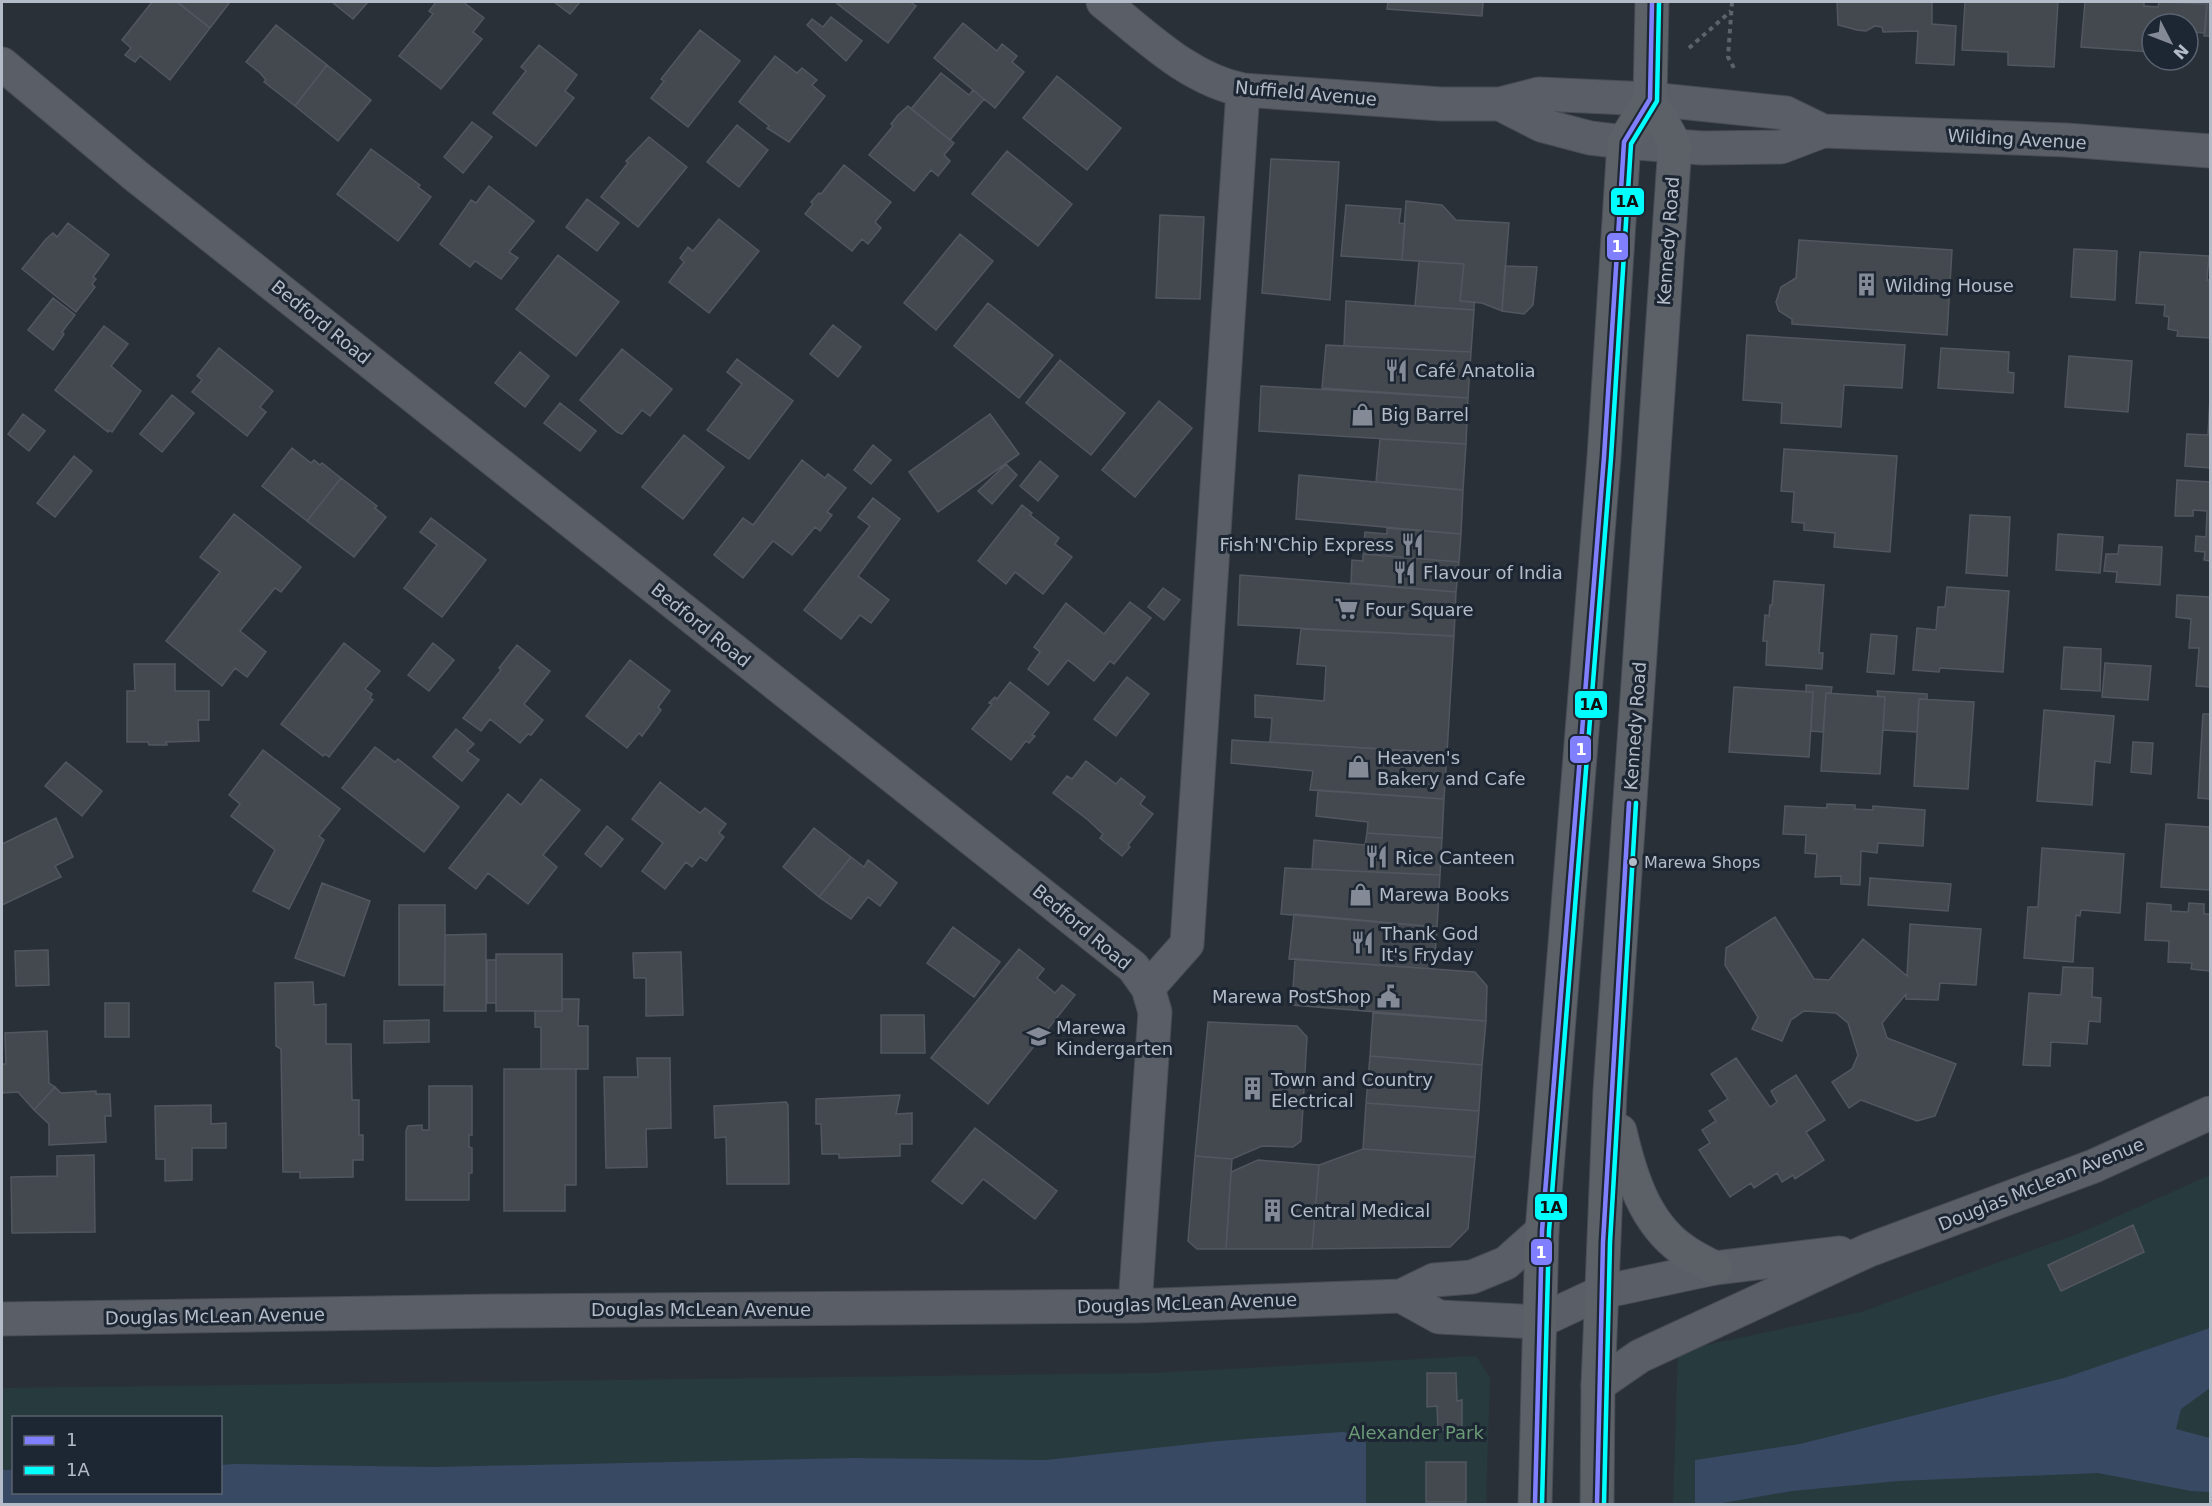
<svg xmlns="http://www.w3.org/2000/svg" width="2212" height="1506" viewBox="0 0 2212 1506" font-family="'DejaVu Sans',sans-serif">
<rect width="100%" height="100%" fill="#2a3038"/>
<path fill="#273a3e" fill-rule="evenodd" d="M2210 1175V1504H1673L1678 1351 1861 1312 2080 1233Z
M1476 1356 1490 1378 1486 1504H2V1388L1153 1373ZM14 1418H220V1492H14Z"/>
<path fill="#384963" d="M2210 1328V1388L2181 1409 2176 1429 2210 1438V1492L2191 1491 2098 1473 1898 1481 1792 1491 1717 1504H1695V1460L1800 1444 2064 1378Z
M1342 1432 1366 1435V1504H2V1470H13L14 1492H220L221 1465 234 1464 434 1467 851 1458 1046 1460 1219 1441Z"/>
<path fill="#444950" stroke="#52575f" stroke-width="1.5" d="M152 2H177L210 28 170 80 140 56 135 62 125 55 131 48 122 40Z
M177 2H230L210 28Z
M332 2H368L353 19Z
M436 2H463L484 18 473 32 482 39 441 89 399 56 433 14 429 11Z
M554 2H580L570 14Z
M835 2H910L916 6 888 43Z
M1388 2H1483L1482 16 1387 9Z
M1837 2H1932V24L1956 26 1954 65 1916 63 1918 31 1883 32 1882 27 1875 26 1866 31 1857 30 1838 25Z
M1965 2H2058L2054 67 2008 65V52L1962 50Z
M2085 2H2144V6L2158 7 2159 2 2207 4 2205 33 2191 32 2190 44 2188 43V24H2152V52L2081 47Z
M2207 2H2210V36H2204Z
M831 17 862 41 846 61 807 25 812 19 823 27Z
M963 23 997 51 1002 44 1017 56 1012 62 1024 72 995 108 934 58Z
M276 25 327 65 295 106 264 82 266 80 260 73 246 62Z
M700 30 740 61 688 127 651 98 664 81 661 79Z
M539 45 577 75 565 91 574 98 536 146 493 113 526 71 521 67Z
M775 56 797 73 802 68 817 80 812 85 825 96 789 142 767 128 769 126 739 102Z
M327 65 371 100 338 141 295 106Z
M941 73 969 95 973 90 984 99 950 140 911 109Z
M1057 76 1121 128 1087 170 1023 118Z
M908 106 954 143 944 155 950 161 938 176 931 170 914 191 869 155 893 126 891 124 898 115Z
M472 122 492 137 463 173 444 157Z
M737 125 768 150 739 187 707 162Z
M649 137 687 167 638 227 601 197 628 163 626 161Z
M371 149 420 185 418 187 431 197 398 241 337 194Z
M1007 151 1072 204 1038 246 972 194Z
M1271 159 1339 162 1330 300 1262 293Z
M844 165 891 202 875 222 881 228 868 244 862 239 852 251 805 214 813 204 811 202 819 193 821 194Z
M489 186 534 221 509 252 518 258 501 279 475 261 470 267 440 244 471 200 476 203Z
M587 199 619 223 597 251 566 227Z
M1406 201 1442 205 1456 220 1509 223 1502 311 1482 303 1460 301 1464 264 1402 260Z
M1346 205 1401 209 1399 223 1405 224 1402 260 1341 256Z
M1160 215 1204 217 1200 299 1156 298Z
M719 219 759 251 709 313 669 282 684 262 680 258 688 247 693 251Z
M68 223 109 255 93 277 96 279 92 284 95 287 76 312 22 269 46 239 53 233 57 237Z
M960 234 993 261 936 330 904 303Z
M1799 240 1952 250 1947 335 1792 324V319L1779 311 1776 302 1781 287 1796 278Z
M2074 249 2117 251 2115 300 2071 297Z
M2140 252 2209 256 2207 280H2210V338L2177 336 2178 331 2168 329 2169 317 2164 316 2165 305 2136 303Z
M558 255 619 302 576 356 516 309Z
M1419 261 1464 264 1460 301 1474 302V310L1415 306Z
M1505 266 1537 267 1533 305 1524 314 1502 311Z
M53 298 75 315 62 332 64 334 53 350 28 330Z
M1346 301 1474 310 1471 352 1344 346Z
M988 303 1053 355 1019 398 954 346Z
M833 325 861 347 838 377 810 354Z
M104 326 128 344 111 366 141 391 112 432 109 430 108 432 55 390Z
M1747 335 1905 345 1902 388 1844 385 1841 427 1781 423 1782 403 1743 400Z
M1326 345 1471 352 1468 398 1322 388Z
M219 348 273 391 260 407 266 412 247 436 192 392 202 380 197 376Z
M1941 348 2009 352 2008 372 2014 373 2013 393 1938 388Z
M622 349 672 389 650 416 642 410 622 434 617 432 580 400Z
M520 352 549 376 525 407 495 383Z
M2069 356 2132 361 2128 412 2065 407Z
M737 359 793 401 749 459 707 430 742 384 727 372Z
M1060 360 1125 413 1091 455 1026 403Z
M1261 386 1468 398 1466 444 1259 431Z
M172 395 194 413 162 452 140 434Z
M2210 398V468L2185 466 2187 434 2208 435Z
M1159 401 1192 428 1135 497 1102 470Z
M560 403 596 431 580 451 544 423Z
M23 414 45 431 29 451 8 434Z
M990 414 1019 454 938 512 909 472Z
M684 435 724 467 683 519 642 487Z
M1380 439 1466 444 1463 490 1376 482Z
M873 445 891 460 871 484 854 470Z
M292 448 311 463 314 460 320 465 322 463 341 478 307 521 262 486Z
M1784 449 1897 456 1890 552 1834 547 1835 533 1804 530V523L1792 522 1794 492 1781 491Z
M74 456 92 471 55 517 37 503Z
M802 460 825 478 828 474 846 488 827 512 832 515 820 531 815 527 792 555 773 541 743 578 714 555 743 518 753 525Z
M1040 461 1058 476 1038 501 1020 486Z
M1006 464 1017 475 992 504 978 491Z
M1299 475 1463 490 1461 534 1296 519Z
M341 478 377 506 375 508 386 517 354 557 307 521Z
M2177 480 2210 482V561L2204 560 2205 552 2195 551 2196 536 2206 537 2207 511 2193 510V516H2175Z
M873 498 900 519 858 576 889 600 871 623 860 615 841 639 804 610 870 526 858 517Z
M1022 505 1032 513 1030 515 1059 538 1055 544 1072 557 1043 594 1015 572 1006 584 978 561Z
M234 514 301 567 281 592 275 588 240 631 266 652 247 677 235 668 222 686 166 641 220 572 200 557Z
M1970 515 2010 517 2007 576 1966 573Z
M431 518 486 560 442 617 404 588 437 545 420 532Z
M1387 528 1461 534 1459 562 1363 554 1365 532 1387 534Z
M2058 534 2103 537 2100 573 2056 570Z
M2119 545 2162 547 2160 585 2116 582 2117 572 2104 571 2106 554H2118Z
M1363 554 1459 562 1456 592 1351 583 1352 560 1363 561Z
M1240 575 1456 592 1454 636 1238 625Z
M1774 581 1824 585 1819 653H1823L1822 669 1766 665 1767 641H1763L1765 615 1769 616 1770 605H1772Z
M1947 587 2009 591 2003 672 1940 668 1939 672 1913 670 1917 628 1936 630 1938 607H1945Z
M1163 588 1180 600 1164 620 1148 607Z
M2177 595 2210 597V687L2196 686 2199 648H2189L2191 619 2176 617Z
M1130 602 1151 618 1114 664 1110 661 1094 681 1068 660 1048 685 1028 669 1040 652 1034 647 1066 603 1104 634Z
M1301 629 1454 636 1447 753 1270 742 1272 718 1255 717V695L1324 701 1326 666 1297 664Z
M1871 634 1897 636 1894 674 1867 672Z
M344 643 380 671 365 689 372 694 370 698 373 700 329 757 325 754 323 756 281 724Z
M433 643 454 660 429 691 408 675Z
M517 645 550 671 524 704 543 720 531 735 528 734 520 743 490 719 481 731 463 718 501 670 499 668Z
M2064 647 2101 649 2100 691 2061 689Z
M630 660 670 691 658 707 661 710 642 736 639 733 627 748 586 716Z
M2105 663 2151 666 2148 700 2102 697Z
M134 664H175V691H209V720H198L199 741 166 742 167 745H149L148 742H127V691H135Z
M1127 677 1149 694 1116 736 1094 719Z
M1010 682 1049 713 1032 735 1035 736 1029 743 1026 741 1011 760 972 729 992 704 989 703 995 697 997 699Z
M1806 685 1832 687 1831 693H1826L1823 732 1811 731 1813 692H1806Z
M1734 687 1813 692 1809 757 1729 752Z
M1877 691 1927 694V699H1919L1917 732 1883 730 1885 697 1878 696Z
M1826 693 1885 697 1880 774 1821 771Z
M1919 699 1974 702 1968 789 1914 786Z
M2044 710 2114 716 2110 763 2095 761 2092 805 2037 801Z
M2203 714H2210V799L2198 798Z
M456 729 474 744 467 751 479 760 462 781 433 757Z
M1232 740 1447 753 1444 799 1310 790 1313 771 1231 763Z
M2133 742 2153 743 2151 774 2131 772Z
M375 747 395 762 398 759 459 807 424 852 342 788Z
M263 750 340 809 319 836 324 840 289 909 253 891 275 850 231 816 240 804 229 795Z
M1086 761 1116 784 1121 778 1145 797 1140 804 1153 814 1128 845 1130 847 1122 856 1100 838 1103 834 1088 820 1053 793 1067 776 1072 779Z
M66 762 102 791 82 816 45 786Z
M541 779 580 810 543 855 557 867 528 904 488 873 476 889 449 868 508 794 521 805Z
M660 782 700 813 705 808 726 824 719 833 724 837 706 861 700 857 692 867 686 862 665 889 642 871 663 843 632 819Z
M1318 790 1444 799 1442 838 1367 833 1368 822 1316 816Z
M1827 804 1855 805V809L1873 810V806L1925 810 1923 846 1878 843 1877 853 1861 851 1860 885 1841 884V876L1815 877 1817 854 1805 853 1806 835 1783 834 1785 806 1827 808Z
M56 818 73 857 55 866 61 877 2 905V844Z
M2166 824 2210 827V890L2161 887Z
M607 826 623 839 601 867 585 854Z
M814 828 851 857 819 897 783 867Z
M1367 833 1442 838 1440 875 1312 869 1314 840 1365 845Z
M2042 848 2124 854 2120 913 2081 910 2080 916 2076 915 2073 962 2024 958 2028 907H2038Z
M851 857 864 867 868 860 897 883 880 906 868 897 851 919 819 897Z
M1285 868 1440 875 1437 927 1281 914Z
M1870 878 1951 884 1948 911 1868 905Z
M322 883 370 901 344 976 295 958Z
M2147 903 2171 905V911L2188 912 2189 903 2204 904V914H2210V971L2191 969 2192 963 2168 962 2169 941 2145 940Z
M399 905H445V985H399Z
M1294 914 1437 927 1434 969 1289 959Z
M1775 917 1814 979 1829 980 1863 939 1907 976 1910 924 1981 929 1976 985 1940 983 1938 1000 1906 999V994L1882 1023 1887 1038 1956 1064 1935 1116 1917 1121 1861 1100 1849 1108 1832 1082 1852 1069 1858 1055 1848 1023 1836 1013 1804 1011 1791 1020 1782 1041 1752 1029 1758 1017 1725 965 1726 948Z
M953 927 1000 962 974 997 927 963Z
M486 934V1011H444L445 935Z
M1019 949 1044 969 1037 978 1055 993 1062 985 1075 995 988 1104 931 1058Z
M48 950 49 985 16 986 15 951Z
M681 952 683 1015 646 1016V978H634L633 953Z
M496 954H562V1011H496Z
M1295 959 1475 972 1487 986 1486 1021 1292 1005Z
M487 960H496V1003H487Z
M2063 967 2093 968 2092 997 2101 998 2100 1022 2089 1021 2087 1044 2051 1042 2050 1066 2023 1065 2029 993 2061 995Z
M313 982 314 1005 326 1004V1044H351L352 1100H359V1135H363V1160H353V1177L300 1178V1172H283L281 1049 276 1046 275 983Z
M562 999H579L578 1026H588V1069H541V1027H535V1011H562Z
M105 1003H129V1037H105Z
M1373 1013 1486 1021 1482 1065 1370 1056Z
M881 1015H924L925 1053H881Z
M429 1020V1042L384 1043V1021Z
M1208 1022 1297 1026 1307 1037 1301 1141 1293 1147 1262 1146 1232 1159 1195 1156Z
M47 1031 49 1083 55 1087 34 1110 18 1092 2 1093V1064H6L5 1033Z
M1370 1056 1482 1065 1479 1111 1366 1103Z
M637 1058H670L671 1128 646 1129 647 1167 606 1168 604 1077H638Z
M1736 1058 1770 1107 1777 1102 1771 1091 1796 1075 1825 1120 1806 1132 1824 1160 1795 1179 1793 1175 1782 1182 1777 1173 1754 1188 1751 1183 1730 1197 1699 1150 1710 1143 1702 1130 1716 1121 1709 1111 1728 1099 1711 1074Z
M504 1069H576V1185H565V1211H504Z
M429 1086H472V1135H469V1147L472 1148V1173H469V1200H406V1131L408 1126 422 1125V1130H429Z
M55 1087 61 1093 96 1091V1094H110L111 1116H105L106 1142 49 1145V1124L34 1110Z
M900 1095 896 1114 912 1113V1144H900V1156L839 1158V1154H822L821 1124H816V1099Z
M786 1102 788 1105 789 1184H727L726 1137 715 1138 714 1106Z
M1366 1103 1479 1111 1475 1157 1363 1149Z
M211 1105V1124L226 1123V1148H192V1180L165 1181V1159H156L155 1106Z
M975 1128 1057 1191 1035 1219 983 1179 962 1204 932 1181Z
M1363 1149 1475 1157 1468 1229 1450 1247 1312 1249 1319 1165Z
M94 1155 95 1232 12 1233 11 1177 57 1176V1156Z
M1195 1156 1232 1159 1226 1249H1197L1188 1241Z
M1258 1160 1319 1165 1312 1249H1226L1231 1172Z
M2133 1225 2144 1252 2061 1291 2048 1265Z
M1427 1373H1456L1457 1401 1462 1400V1429L1438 1430 1437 1406 1427 1407Z
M1426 1462H1466V1502H1426Z"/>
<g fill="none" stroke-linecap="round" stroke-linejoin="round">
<defs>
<path id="minor" d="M1103 2C1145 35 1188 79 1243 90L1441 104H1500L1539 94 1650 99 1786 113 1823 131 2066 140 2210 151
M2 64 136 176 1133 967 1148 988 1155 1012 1135 1306
M1500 104 1541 125 1590 138 1624 142 1702 148 1781 147 1823 131
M1148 988 1187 944 1243 90
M1401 1296 1439 1317 1538 1322 1602 1292 1715 1268 1840 1253
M2 1319 497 1311 1135 1306 1401 1296 1434 1280 1472 1277 1506 1263 1542 1231
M1598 1385 1640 1356 1869 1250 2094 1166 2210 1113"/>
<path id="major" d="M1620 1131C1630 1174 1644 1222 1682 1249 1692 1257 1704 1262 1715 1268
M1535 1504 1542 1231 1604 457 1624 142 1650 99
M1597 1504 1598 1385 1610 1091 1675 145 1650 99 1652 2"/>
</defs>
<use href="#minor" stroke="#484c53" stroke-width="35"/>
<use href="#major" stroke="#484c55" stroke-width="35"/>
<path stroke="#5d636a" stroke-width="4" stroke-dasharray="4.5 4.5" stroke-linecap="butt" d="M1732 2 1728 57 1734 68
M1689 48 1731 11"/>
<use href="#minor" stroke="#5a5e66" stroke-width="33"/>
<use href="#major" stroke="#5c6168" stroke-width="33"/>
<defs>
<path id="bus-1" d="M1535 1504 1542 1231 1604 457 1624 142 1650 99 1652 2
M1597 1504 1603 1242 1629 803"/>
<path id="bus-2" d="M1542 1504 1549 1231 1611 458 1631 144 1657 101 1659 2
M1604 1504 1610 1242 1636 803"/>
</defs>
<use href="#bus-1" stroke="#1d2633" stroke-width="9"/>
<use href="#bus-2" stroke="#1d2633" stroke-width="9"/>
<use href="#bus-1" stroke="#8080ff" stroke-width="4.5"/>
<use href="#bus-2" stroke="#0ff" stroke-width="4.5"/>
</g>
<defs>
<symbol id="building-bare" viewBox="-9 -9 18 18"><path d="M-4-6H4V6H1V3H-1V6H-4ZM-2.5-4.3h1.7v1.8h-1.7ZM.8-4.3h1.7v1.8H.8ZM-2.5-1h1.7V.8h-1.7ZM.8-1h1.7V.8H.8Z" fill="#848b96" stroke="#1d2633" stroke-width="2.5" paint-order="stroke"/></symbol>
<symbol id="restaurant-bare" viewBox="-9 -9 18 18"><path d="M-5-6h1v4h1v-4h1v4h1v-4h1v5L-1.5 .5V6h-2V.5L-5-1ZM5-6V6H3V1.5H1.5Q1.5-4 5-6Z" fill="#848b96" stroke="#1d2633" stroke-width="2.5" paint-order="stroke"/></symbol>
<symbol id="shop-bare" viewBox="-9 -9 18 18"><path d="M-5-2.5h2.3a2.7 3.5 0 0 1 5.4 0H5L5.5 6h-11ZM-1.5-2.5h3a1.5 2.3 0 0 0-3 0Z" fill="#848b96" stroke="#1d2633" stroke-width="2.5" paint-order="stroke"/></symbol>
<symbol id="supermarket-bare" viewBox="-9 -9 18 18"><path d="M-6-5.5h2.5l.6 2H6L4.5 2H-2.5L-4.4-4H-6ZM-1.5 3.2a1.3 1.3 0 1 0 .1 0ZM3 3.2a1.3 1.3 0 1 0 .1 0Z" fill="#848b96" stroke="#1d2633" stroke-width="2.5" paint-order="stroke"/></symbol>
<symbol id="civic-bare" viewBox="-9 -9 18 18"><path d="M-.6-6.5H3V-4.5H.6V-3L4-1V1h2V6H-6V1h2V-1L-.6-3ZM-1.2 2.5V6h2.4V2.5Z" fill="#848b96" stroke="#1d2633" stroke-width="2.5" paint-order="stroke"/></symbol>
<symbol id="school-bare" viewBox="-9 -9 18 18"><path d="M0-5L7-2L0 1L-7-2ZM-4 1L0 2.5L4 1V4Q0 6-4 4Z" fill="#848b96" stroke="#1d2633" stroke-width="2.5" paint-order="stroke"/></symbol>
</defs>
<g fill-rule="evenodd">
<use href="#building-bare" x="1850" y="268" width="33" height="33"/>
<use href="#restaurant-bare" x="1380" y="354" width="33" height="33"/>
<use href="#shop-bare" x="1346" y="398" width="33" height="33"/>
<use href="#restaurant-bare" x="1396" y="528" width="33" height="33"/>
<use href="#restaurant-bare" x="1388" y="556" width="33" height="33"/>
<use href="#supermarket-bare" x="1330" y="592" width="33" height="33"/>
<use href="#shop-bare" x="1342" y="750" width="33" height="33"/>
<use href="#restaurant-bare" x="1360" y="840" width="33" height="33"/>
<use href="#shop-bare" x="1344" y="878" width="33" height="33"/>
<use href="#restaurant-bare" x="1346" y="926" width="33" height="33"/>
<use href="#civic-bare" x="1372" y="980" width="33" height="33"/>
<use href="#school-bare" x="1022" y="1020" width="33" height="33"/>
<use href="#building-bare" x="1236" y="1072" width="33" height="33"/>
<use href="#building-bare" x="1256" y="1194" width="33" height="33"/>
</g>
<circle fill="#b4bcc9" stroke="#1d2633" stroke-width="2" cx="1633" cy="862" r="5"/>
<g text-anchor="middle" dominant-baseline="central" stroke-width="6" stroke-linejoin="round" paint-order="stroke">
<g font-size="16" fill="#b4bcc9" stroke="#1d2633" text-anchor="start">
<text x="1644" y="862">Marewa Shops</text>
</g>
<g font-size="18" fill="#b4bcc9" stroke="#1d2633">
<text transform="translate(1306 93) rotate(5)">Nuffield Avenue</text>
<text transform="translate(2017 139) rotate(3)">Wilding Avenue</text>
<text transform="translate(1668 241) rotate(-86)">Kennedy Road</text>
<text transform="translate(321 322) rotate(39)">Bedford Road</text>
<text transform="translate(701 625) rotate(39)">Bedford Road</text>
<text transform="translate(1635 726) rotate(-86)">Kennedy Road</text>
<text transform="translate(1082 927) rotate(40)">Bedford Road</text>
<text transform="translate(2041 1184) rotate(-22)">Douglas McLean Avenue</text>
<text transform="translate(1187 1303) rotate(-2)">Douglas McLean Avenue</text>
<text x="701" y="1309">Douglas McLean Avenue</text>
<text transform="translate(215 1316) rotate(-1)">Douglas McLean Avenue</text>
</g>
<g font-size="18" fill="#b4bcc9" stroke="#1d2633" text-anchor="start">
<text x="1885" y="285">Wilding House</text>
<text x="1415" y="370">Café Anatolia</text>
<text x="1381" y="414">Big Barrel</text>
<text x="1394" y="544" text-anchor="end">Fish'N'Chip Express</text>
<text x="1423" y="572">Flavour of India</text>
<text x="1365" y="609">Four Square</text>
<text x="1377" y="757">Heaven's<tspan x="1377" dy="21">Bakery and Cafe</tspan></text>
<text x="1395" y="857">Rice Canteen</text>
<text x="1379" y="894">Marewa Books</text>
<text x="1381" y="933">Thank God<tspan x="1381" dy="21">It's Fryday</tspan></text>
<text x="1371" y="996" text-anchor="end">Marewa PostShop</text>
<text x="1056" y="1027">Marewa<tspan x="1056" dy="21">Kindergarten</tspan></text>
<text x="1271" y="1079">Town and Country<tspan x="1271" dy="21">Electrical</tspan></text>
<text x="1290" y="1210">Central Medical</text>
</g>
<g font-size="18" fill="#6b9a76" stroke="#1d2633">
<text x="1416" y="1432">Alexander Park</text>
</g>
</g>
<g stroke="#1d2633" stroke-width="2">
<rect x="1610" y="187" width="35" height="29" rx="6" fill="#0ff"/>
<rect x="1606" y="232" width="23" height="29" rx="6" fill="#8080ff"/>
<rect x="1574" y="690" width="34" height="29" rx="6" fill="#0ff"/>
<rect x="1569" y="735" width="23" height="29" rx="6" fill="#8080ff"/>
<rect x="1534" y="1193" width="34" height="28" rx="6" fill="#0ff"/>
<rect x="1530" y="1238" width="23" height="28" rx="6" fill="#8080ff"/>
</g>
<g font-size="16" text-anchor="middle" font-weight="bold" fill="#fff">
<text x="1617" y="252">1</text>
<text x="1581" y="755">1</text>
<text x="1541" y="1258">1</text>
</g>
<g font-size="16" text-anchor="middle" font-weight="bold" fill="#111">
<text x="1627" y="207">1A</text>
<text x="1591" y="710">1A</text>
<text x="1551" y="1213">1A</text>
</g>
<rect width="2212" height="1506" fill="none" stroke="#b4bcc9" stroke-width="6"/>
<rect x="12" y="1416" width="210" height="78" fill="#1d2633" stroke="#59626f" stroke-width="1.5"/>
<rect x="24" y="1436" width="30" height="9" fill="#8080ff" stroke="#59626f" stroke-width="1.5"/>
<text x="66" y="1446" font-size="18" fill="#b4bcc9">1</text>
<rect x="24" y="1466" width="30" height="9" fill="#00ffff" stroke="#59626f" stroke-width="1.5"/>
<text x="66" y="1476" font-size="18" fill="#b4bcc9">1A</text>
<g transform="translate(2170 42) rotate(132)"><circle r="28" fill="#1d2633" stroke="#59626f" stroke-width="1.5"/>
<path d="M0-4.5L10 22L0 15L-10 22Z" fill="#848b96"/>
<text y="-9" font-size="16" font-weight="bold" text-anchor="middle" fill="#b4bcc9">N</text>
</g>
</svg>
